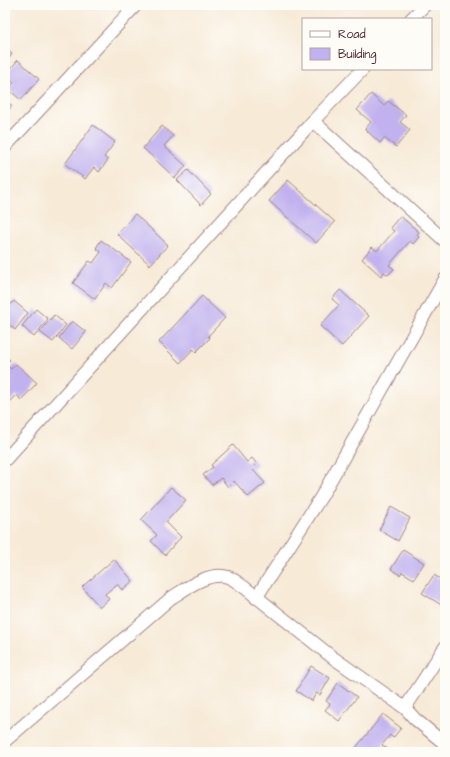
<svg xmlns="http://www.w3.org/2000/svg" width="450" height="757" viewBox="0 0 450 757" font-family="'Architects Daughter',sans-serif">
<rect width="100%" height="100%" fill="#fdfcf7"/>
<filter id="ink" filterUnits="userSpaceOnUse"><feTurbulence type="fractalNoise" baseFrequency=".025" numOctaves="2"/><feDisplacementMap in="SourceGraphic" scale="8" xChannelSelector="R" yChannelSelector="G"/><feConvolveMatrix kernelMatrix="1 2 1 2 8 2 1 2 1" color-interpolation-filters="sRGB"/></filter>
<filter id="wash" filterUnits="userSpaceOnUse"><feTurbulence type="fractalNoise" baseFrequency=".012" numOctaves="4" result="noise"/><feDisplacementMap in="SourceGraphic" scale="16" xChannelSelector="R" yChannelSelector="G"/><feGaussianBlur stdDeviation="0.9" result="paint"/><feColorMatrix in="noise" values="0 0 0 0 0 0 0 0 0 0 0 0 0 0 0 0 0 1.4 0 .05"/><feComposite in="paint" operator="in"/></filter>
<g filter="url(#wash)">
<rect width="100%" height="100%" fill="#f7ead7"/>
<g id="blocks">
<path fill="#c1b2ef" d="M5 48 12 54 5 63Z
M18 60 39 79 21 100 8 89 14 83 5 75Z
M371 94 384 106 388 101 406 115 400 122 410 130 396 147 384 138 380 143 365 129 371 122 357 110Z
M5 100 12 106 5 114Z
M93 125 115 142 104 157 108 160 99 172 94 167 85 179 65 164Z
M162 126 173 136 164 146 186 166 175 178 143 148Z
M188 170 211 194 201 205 177 180Z
M288 180 335 222 316 243 269 201Z
M135 214 168 245 150 265 117 234Z
M400 216 419 232 417 235 419 237 413 244 410 241 389 265 394 269 388 275 384 272 381 276 362 259 372 247 377 251 394 231 390 228Z
M101 240 131 262 112 288 106 283 95 299 73 283 89 261 93 263 101 252 96 248Z
M340 290 369 316 342 346 320 326 339 305 332 299Z
M202 296 225 318 208 336 210 338 196 352 193 349 180 363 159 342Z
M14 301 28 313 15 330 5 321V311Z
M36 309 48 319 34 337 22 326Z
M54 315 66 325 53 342 40 332Z
M72 321 86 332 72 349 59 338Z
M5 355 10 360 5 364 11 369 16 364 37 383 21 400 17 395 5 407Z
M233 445 247 462 252 458 257 464 252 469 265 483 248 497 234 481 228 487 221 478 212 485 203 475 213 467 211 465Z
M171 487 186 500 166 522 181 537 165 555 151 541 157 535 141 520Z
M391 507 410 518 398 541 379 530Z
M403 550 424 563 414 579 402 572 400 575 391 569Z
M114 559 133 581 122 590 117 584 105 594 109 599 100 607 82 587Z
M434 575 445 582V604L443 606 422 593Z
M311 666 330 678 320 695 316 693 312 701 296 691Z
M338 683 357 697 339 721 325 710 330 704 326 701Z
M383 714 401 728 393 738 390 735 382 745 388 749 385 752H358L355 749Z"/>
</g>
</g>
<g filter="url(#ink)">
<use href="#blocks" fill-opacity="0" stroke="#a08481" stroke-width="1"/>
<g fill="none" stroke-linecap="round" stroke-linejoin="round">
<defs>
<path id="minor" d="M411 19 425 5
M313 121 445 241
M5 147 136 5
M5 460 313 121 363 69
M256 598 321 497 445 279
M445 647 405 708 415 719 445 744
M5 741 171 598C187 588 209 571 228 577 234 579 239 584 244 587L332 657 405 708"/>
</defs>
<use href="#minor" stroke="#a08481" stroke-width="14"/>
<use href="#minor" stroke="#fff" stroke-width="12"/>
</g>
</g>
<rect width="450" height="757" fill="none" stroke="#fdfcf7" stroke-width="20"/>
<rect x="302" y="18" width="130" height="52" fill="#fdfcf7" stroke="#b5a4a5"/>
<rect x="310" y="31" width="20" height="6" fill="#ffffff" stroke="#b5a4a5"/>
<text x="338" y="38" font-size="12" fill="#4a1f2b">Road</text>
<rect x="310" y="48" width="20" height="12" fill="#c1b2ef" stroke="#b5a4a5"/>
<text x="338" y="58" font-size="12" fill="#4a1f2b">Building</text>
</svg>
